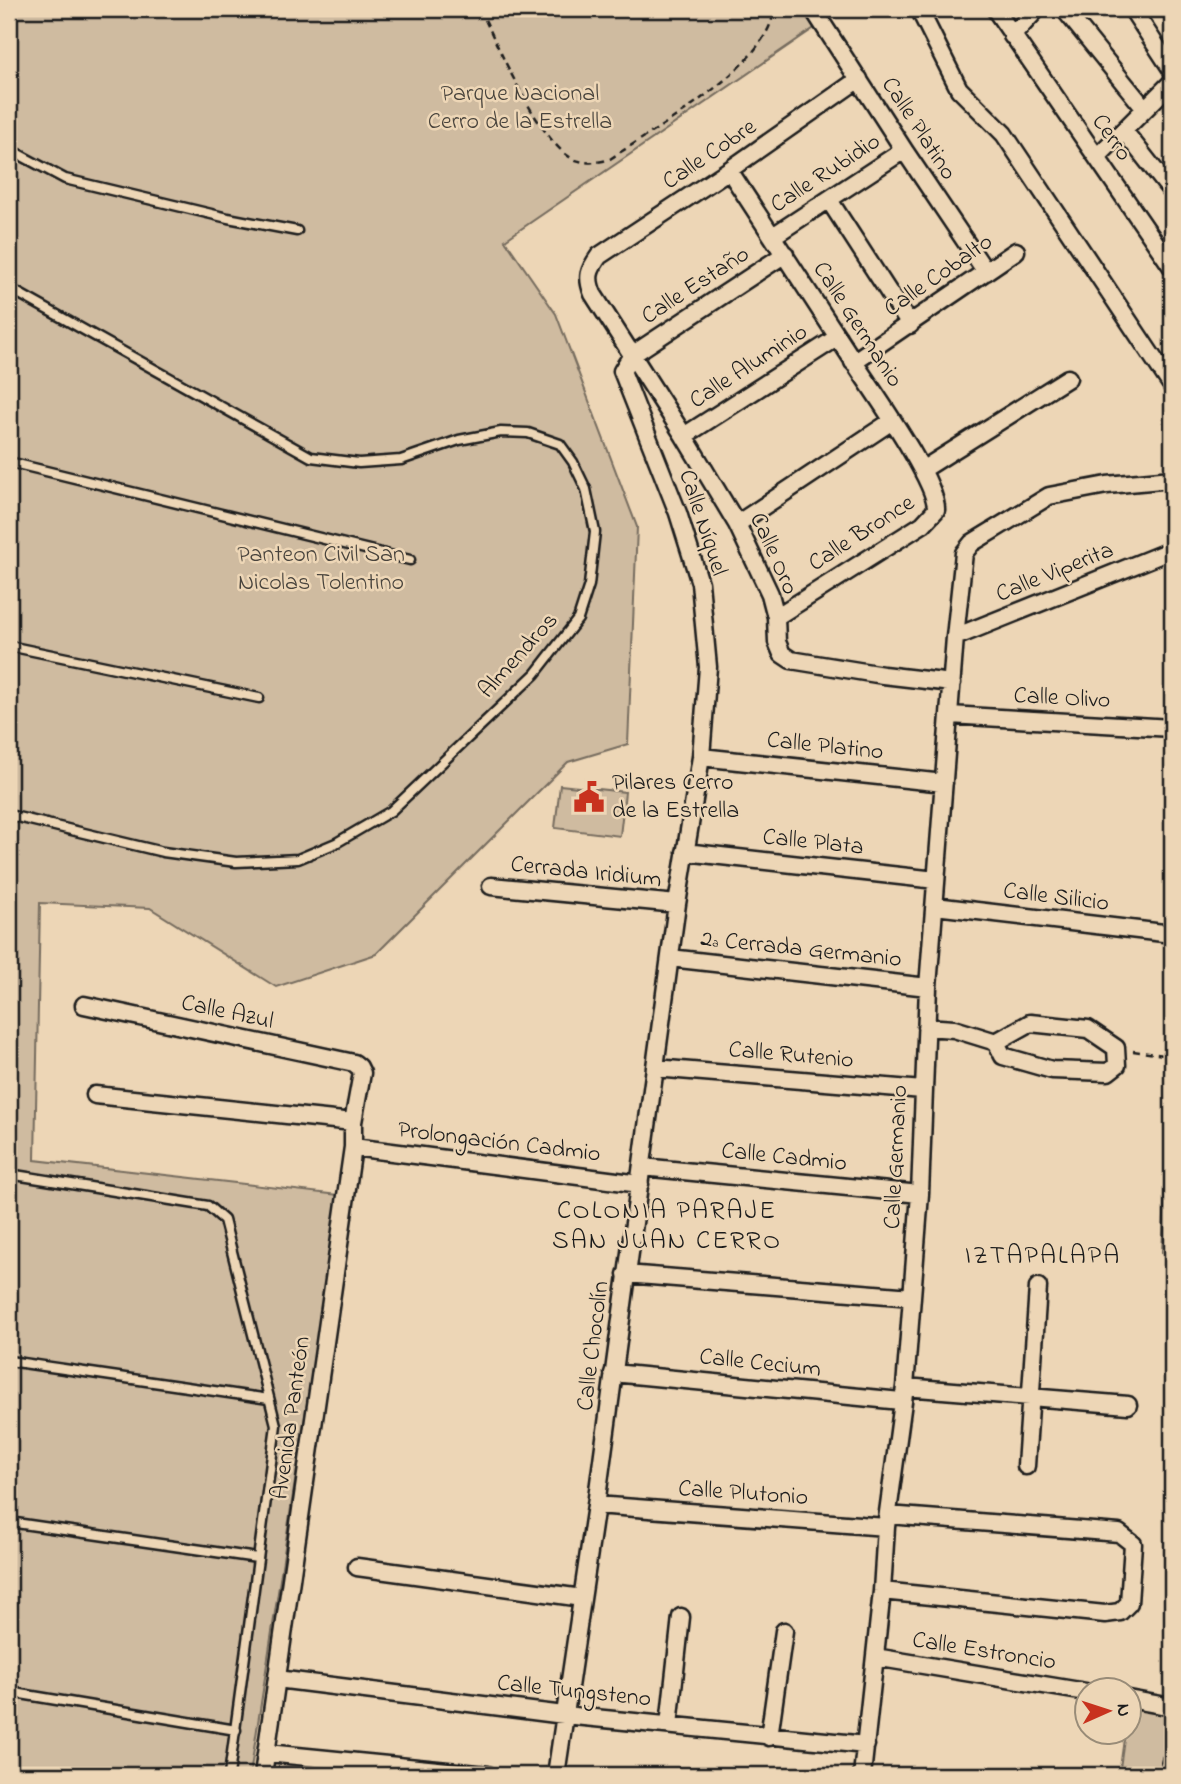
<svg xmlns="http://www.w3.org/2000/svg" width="1181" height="1784" viewBox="0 0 1181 1784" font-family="'Indie Flower',sans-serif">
<rect width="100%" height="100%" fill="#edd6b6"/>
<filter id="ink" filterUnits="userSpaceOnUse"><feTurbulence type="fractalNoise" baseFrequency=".0143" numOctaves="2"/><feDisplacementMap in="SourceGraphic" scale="14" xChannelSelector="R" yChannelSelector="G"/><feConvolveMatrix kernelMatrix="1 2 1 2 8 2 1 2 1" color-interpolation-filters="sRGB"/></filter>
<g filter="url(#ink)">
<path fill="#cfbba0" stroke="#766c5e" stroke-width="2" d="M9 9H842L505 240 556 314 637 527 628 744 568 762 376 954 276 987 150 908 40 903 35 1160 339 1195 250 1775H9Z
M560 785 625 792 620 836 555 828Z
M1172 1073V1251L1162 1252Z
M1129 1699 1172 1707 1159 1775H1119L1125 1732H1128Z"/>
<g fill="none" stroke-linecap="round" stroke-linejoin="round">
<defs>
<path id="lane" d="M9 149 65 179 228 218 297 231
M9 288 311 457 359 463 401 460 459 440 501 432 528 433 560 444 573 462 586 489 595 532 589 585 578 619 535 674 391 811 336 843 298 859 236 862 163 852 9 815
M9 462 410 560
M9 646 259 698
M9 1174 208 1206 224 1220 276 1425 229 1775
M9 1361 269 1399
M9 1522 257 1558
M9 1692 236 1730"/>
<path id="street" d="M813 9 904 150 986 272
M919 9 959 89 1004 134 1172 386
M995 9 1172 267
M1064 9 1145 109
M1132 9 1172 70
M1012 36 1037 9
M859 79 729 170 599 256C589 270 586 277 593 294L684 436 737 524 770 594 776 617 777 642 782 654 791 660 883 675 952 683
M1124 131 1172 192
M1097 157 1172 82
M729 170C771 234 813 298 854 362 872 390 938 482 936 510L923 524 776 617
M829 200 910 325
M773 236 904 150
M853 362 1016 251
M684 436 838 337
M922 470 1068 378
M737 524 892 421
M955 637 1172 550
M950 715 1172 728
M701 757 944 783
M685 852 936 880
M491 886 677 904
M935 906 1172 934
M670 958 928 987
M84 1005 354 1063 359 1067 362 1073 353 1122V1147L263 1775
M926 1027 954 1029 996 1042 1030 1023 1088 1029 1116 1048 1117 1065 1108 1072 1052 1070 1003 1056 996 1042
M655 1068 923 1090
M95 1095 353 1122
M353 1147 640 1184
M642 1167 920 1194
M626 1274 912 1297
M613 1373 901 1401
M905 1387 1128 1405
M1026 1466 1038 1287
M596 1505 886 1527
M357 1567 582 1598
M882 1591 1105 1614 1120 1612 1129 1603 1133 1544 1119 1533 888 1515
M875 1657 1086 1692
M277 1679 564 1715 866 1745
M1128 1699 1172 1707
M669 1725 681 1617
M769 1737 784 1631
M267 1753 488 1775
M556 1775 596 1505 677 904 701 757 708 667 700 583 678 513 622 371 632 355 785 254
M862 1775 882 1591 886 1527 905 1387 912 1297 920 1194 928 987 955 637 964 553 972 543 1049 496 1107 485 1172 479"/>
</defs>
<use href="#lane" stroke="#1c1c1c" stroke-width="13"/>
<use href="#street" stroke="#1c1c1c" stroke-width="21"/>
<path stroke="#1c1c1c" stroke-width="2.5" stroke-dasharray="7 5" stroke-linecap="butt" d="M480 9C497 44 539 142 573 159 585 164 598 163 610 159 655 129 769 66 774 9
M1133 1051 1172 1056
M1159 1775 1169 1724"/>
<use href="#lane" stroke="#edd6b6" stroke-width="8"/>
<use href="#street" stroke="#edd6b6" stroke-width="16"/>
</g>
</g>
<defs>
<symbol id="civic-bare" viewBox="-9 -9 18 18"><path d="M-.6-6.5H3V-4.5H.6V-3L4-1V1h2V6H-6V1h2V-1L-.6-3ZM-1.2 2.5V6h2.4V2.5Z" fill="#c8321e" stroke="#edd6b6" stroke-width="2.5" paint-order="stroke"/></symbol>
</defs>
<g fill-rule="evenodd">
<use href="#civic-bare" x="567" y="775" width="44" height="44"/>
</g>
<g text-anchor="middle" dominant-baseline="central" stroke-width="5" stroke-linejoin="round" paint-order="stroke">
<g font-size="24" fill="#49443d" stroke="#edd6b6">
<text x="520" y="94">Parque Nacional<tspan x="520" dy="28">Cerro de la Estrella</tspan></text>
<text x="321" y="555">Panteon Civil San<tspan x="321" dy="28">Nicolas Tolentino</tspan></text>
</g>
<g font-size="24" fill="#1c1c1c" stroke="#edd6b6">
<text transform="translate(918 129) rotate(57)">Calle Platino</text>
<text transform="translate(1111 138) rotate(55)">Cerro</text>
<text transform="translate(710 155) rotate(-34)">Calle Cobre</text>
<text transform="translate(826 174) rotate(-33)">Calle Rubidio</text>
<text transform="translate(939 276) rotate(-35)">Calle Cobalto</text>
<text transform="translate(696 286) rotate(-33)">Calle Estaño</text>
<text transform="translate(857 325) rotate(57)">Calle Germanio</text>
<text transform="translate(749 367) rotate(-33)">Calle Aluminio</text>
<text transform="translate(702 523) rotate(72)">Calle Níquel</text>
<text transform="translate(862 534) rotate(-33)">Calle Bronce</text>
<text transform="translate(773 554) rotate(66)">Calle Oro</text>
<text transform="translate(1055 573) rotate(-22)">Calle Viperita</text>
<text transform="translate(519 656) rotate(-48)">Almendros</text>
<text transform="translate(1062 699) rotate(3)">Calle Olivo</text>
<text transform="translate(825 747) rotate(6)">Calle Platino</text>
<text transform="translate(813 843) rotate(6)">Calle Plata</text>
<text transform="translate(586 873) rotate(6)">Cerrada Iridium</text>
<text transform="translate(1056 898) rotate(7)">Calle Silicio</text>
<text transform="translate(801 950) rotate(6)">2ª Cerrada Germanio</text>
<text transform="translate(227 1013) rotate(12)">Calle Azul</text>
<text transform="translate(791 1056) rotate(5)">Calle Rutenio</text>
<text transform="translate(499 1143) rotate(7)">Prolongación Cadmio</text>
<text transform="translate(897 1157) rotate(-87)">Calle Germanio</text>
<text transform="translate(784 1158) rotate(6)">Calle Cadmio</text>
<text transform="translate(594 1346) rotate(-83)">Calle Chocolín</text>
<text transform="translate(760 1364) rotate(6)">Calle Cecium</text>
<text transform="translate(292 1418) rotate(-82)">Avenida Panteón</text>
<text transform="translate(743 1494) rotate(4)">Calle Plutonio</text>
<text transform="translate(984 1652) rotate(9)">Calle Estroncio</text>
<text transform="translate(574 1692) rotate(6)">Calle Tungsteno</text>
</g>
<g font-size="24" fill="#1c1c1c" stroke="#edd6b6" text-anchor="start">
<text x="612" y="783">Pilares Cerro<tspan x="612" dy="28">de la Estrella</tspan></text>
</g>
<g font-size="26" letter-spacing="2" fill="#1c1c1c" stroke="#edd6b6">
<text x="667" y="1212">COLONIA PARAJE<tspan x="667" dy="30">SAN JUAN CERRO</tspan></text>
<text x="1043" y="1257">IZTAPALAPA</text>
</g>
</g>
<rect width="1181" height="1784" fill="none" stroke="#edd6b6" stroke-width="35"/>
<rect x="18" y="18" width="1146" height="1749" fill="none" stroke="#1c1c1c" stroke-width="2.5" filter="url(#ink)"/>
<g transform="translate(1108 1711) rotate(87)"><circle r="33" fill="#edd6b6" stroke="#998c78" stroke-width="2"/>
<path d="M0-5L12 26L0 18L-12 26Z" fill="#c8321e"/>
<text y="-10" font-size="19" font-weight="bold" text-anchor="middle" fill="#1c1c1c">N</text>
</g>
</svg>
